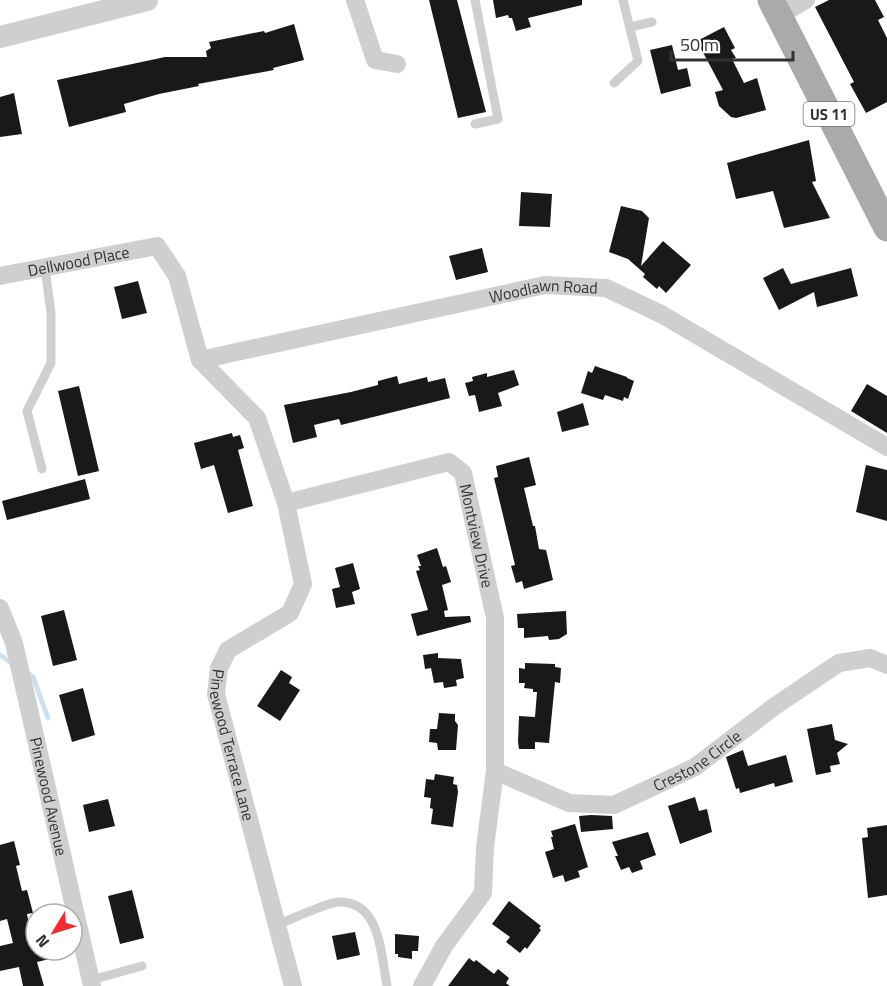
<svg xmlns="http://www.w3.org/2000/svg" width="887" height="986" viewBox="0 0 887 986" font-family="'Titillium Web',sans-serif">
<rect width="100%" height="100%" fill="#fff"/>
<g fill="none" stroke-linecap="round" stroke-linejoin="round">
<path stroke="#cce0f0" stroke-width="5" d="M0 655 13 664
M26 672 33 677 48 718"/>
</g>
<path fill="#191919" d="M429 0H457L486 112 458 118Z
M493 0H582V5L528 18 531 27 516 31 512 18H509L508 15 496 18Z
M829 0H875L884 17 878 20 887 38V102L866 113 850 84 854 82 815 7Z
M294 24 304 60 273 68 274 70 198 84 199 86 159 94 124 104 126 112 69 127 57 80 165 57H207L206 51 211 48 209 42 264 31 265 33Z
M724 27 735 48 731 50 736 58 732 59 744 83 757 78 766 110 736 118 731 117 719 106 715 92 723 90 697 41Z
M672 45 678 70 687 68 691 86 661 94 650 50Z
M14 93 22 134 0 137V97Z
M809 140 816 181 812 182 830 218 784 228 773 191 736 199 727 163Z
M521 192 552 194 550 227 519 226Z
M621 206 642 211 649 218 641 266 663 241 691 265 666 293 659 286 657 289 643 277 645 274 628 259 609 252Z
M482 248 488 272 456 280 449 256Z
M783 268 791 284 851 268 858 296 817 307 814 292 779 310 763 278Z
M138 281 147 313 122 319 114 287Z
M595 366 627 377V378L634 381 628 399 624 397 623 401 605 395 603 400 581 393 588 371 592 373Z
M514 370 519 385 498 393 502 406 479 412 475 395 469 396 465 383 473 381 472 377 487 373V377Z
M397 376 399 384 427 377 428 382 445 378 450 398 341 425 339 419 314 425 317 437 293 443 284 405 351 392 378 385V381Z
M867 384 887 396V433L851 411Z
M79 386 99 471 78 476 58 391Z
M583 403 589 425 562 432 557 412Z
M232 433 233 437 240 435 244 448 238 450 253 506 228 513 214 465 201 469 194 443Z
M529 457 536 485 524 488 533 526H535L539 549 546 550 553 580 524 589 522 581 516 583 511 566 515 565 494 478 498 477 496 466Z
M866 465 887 470V521L856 512Z
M85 479 90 499 7 520 2 501Z
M437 548 443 567 446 566 451 582 442 585 448 610 444 611 445 617 470 616 471 622 417 636 411 614 428 610 416 571 420 570 418 566H421L417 555Z
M353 563 360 589 352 592 355 604 336 608 332 589 340 587 335 568Z
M64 610 77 660 53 666 41 616Z
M566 611 567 634 559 639 549 640 548 636 524 638V628H518L517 614Z
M438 653V658L461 659 464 678 456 680 457 686 444 688 443 682 434 683 431 668 425 669 423 655Z
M525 663 555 664V667L561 668 560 683 555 682 549 743 535 742V749H519L518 742 519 716 535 717 537 692H533V689L524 688 525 683H519V668L525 669Z
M281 670 292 677 289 683 300 690 280 721 257 706Z
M83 688 95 735 72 742 59 695Z
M439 713 455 714V721L458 725 456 750H438L437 743 429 742 430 729H437Z
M832 724 835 740 848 744 837 753 840 764 830 766 831 772 816 775 807 729Z
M743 750 748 766 786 755 793 782 775 787 774 783 740 793 739 788 736 789 726 757Z
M435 774 454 777 453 784 457 785 458 792 453 827 431 824 433 809 430 808 431 798 424 797 426 779 434 780Z
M695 797 699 811 707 809 712 832 680 844 668 806Z
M108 799 115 826 89 832 83 805Z
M591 815 612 816 613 829 581 832 579 816Z
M575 824 588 867 578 871 580 877 565 882 563 875 553 878 545 852 554 849 551 837H553L551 831Z
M887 825V895L868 898 862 838 868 837 867 828Z
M648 832 656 855 640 861 643 869 632 873 629 867 621 870 615 856H618L612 842Z
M14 841 20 865 16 866 22 891 27 890 33 913 27 914 32 939 36 938V950H66V955L37 962 44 986H23L19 967 0 971V946L13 943 7 919 0 921V845Z
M132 890 144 938 120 944 108 896Z
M509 901 541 926 539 928 541 930 527 949 525 947 520 953 506 942 510 937 492 924Z
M355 932 360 955 337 960 332 936Z
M395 934 419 936 418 951H412V959L398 957V954H395Z
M469 958 474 962 476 960 494 974 498 969 509 978 506 983 510 986H448Z"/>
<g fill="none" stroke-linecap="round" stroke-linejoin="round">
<path stroke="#cfcfcf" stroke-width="9" d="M475 0 498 119 475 124
M630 27 652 22
M614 83 638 61 623 0
M42 469 27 411 51 363V313L45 268
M276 925C290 920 326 903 338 902 381 900 381 956 387 986
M91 980 142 966"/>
<g stroke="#cfcfcf" stroke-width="18">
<path d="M355 0 375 60 397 64"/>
<path d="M780 15 806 0"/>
<path id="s1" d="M0 276 157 246 177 276 200 360 257 418 286 503 303 584 290 613 228 650 219 668 216 694 293 986"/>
<path id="s2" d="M200 360 545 285 606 288 661 314 887 447"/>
<path id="s3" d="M286 503 449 462 463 473 495 618V771L485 847 483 893 444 946 422 986"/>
<path id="s4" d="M0 608 14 643 92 986"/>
<path id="s5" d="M495 771 569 803 614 805 695 767 775 706 839 663 870 658 887 665"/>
</g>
<path stroke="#cfcfcf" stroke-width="22" d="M0 37 147 0"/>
<path stroke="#aaa" stroke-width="27" d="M771 0 887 228"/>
</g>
<g text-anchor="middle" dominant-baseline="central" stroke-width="6" stroke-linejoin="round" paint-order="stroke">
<rect fill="#fff" stroke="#707070" stroke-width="1.5" x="803.5" y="102" width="51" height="24" rx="4.5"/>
<g font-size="15" font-weight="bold" fill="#323232">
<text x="829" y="114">US 11</text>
</g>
<g font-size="16" fill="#323232" stroke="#fff">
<text stroke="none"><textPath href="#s1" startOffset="80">Dellwood Place</textPath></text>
<text stroke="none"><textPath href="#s2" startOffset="351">Woodlawn Road</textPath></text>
<text stroke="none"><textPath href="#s3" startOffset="250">Montview Drive</textPath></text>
<text stroke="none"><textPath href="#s1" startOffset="740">Pinewood Terrace Lane</textPath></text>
<text stroke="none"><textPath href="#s5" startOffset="220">Crestone Circle</textPath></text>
<text stroke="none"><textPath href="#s4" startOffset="195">Pinewood Avenue</textPath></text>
</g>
</g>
<g transform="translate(54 932) rotate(232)"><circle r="28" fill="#ffffff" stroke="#adadad" stroke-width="1.5"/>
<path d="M0-4.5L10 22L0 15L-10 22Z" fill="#f12d34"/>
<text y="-9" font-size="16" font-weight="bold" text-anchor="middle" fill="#323232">N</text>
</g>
<path d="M671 51v9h122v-9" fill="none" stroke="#323232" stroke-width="3"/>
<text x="680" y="51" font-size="18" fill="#323232" stroke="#ffffff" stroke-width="4.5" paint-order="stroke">50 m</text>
</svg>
